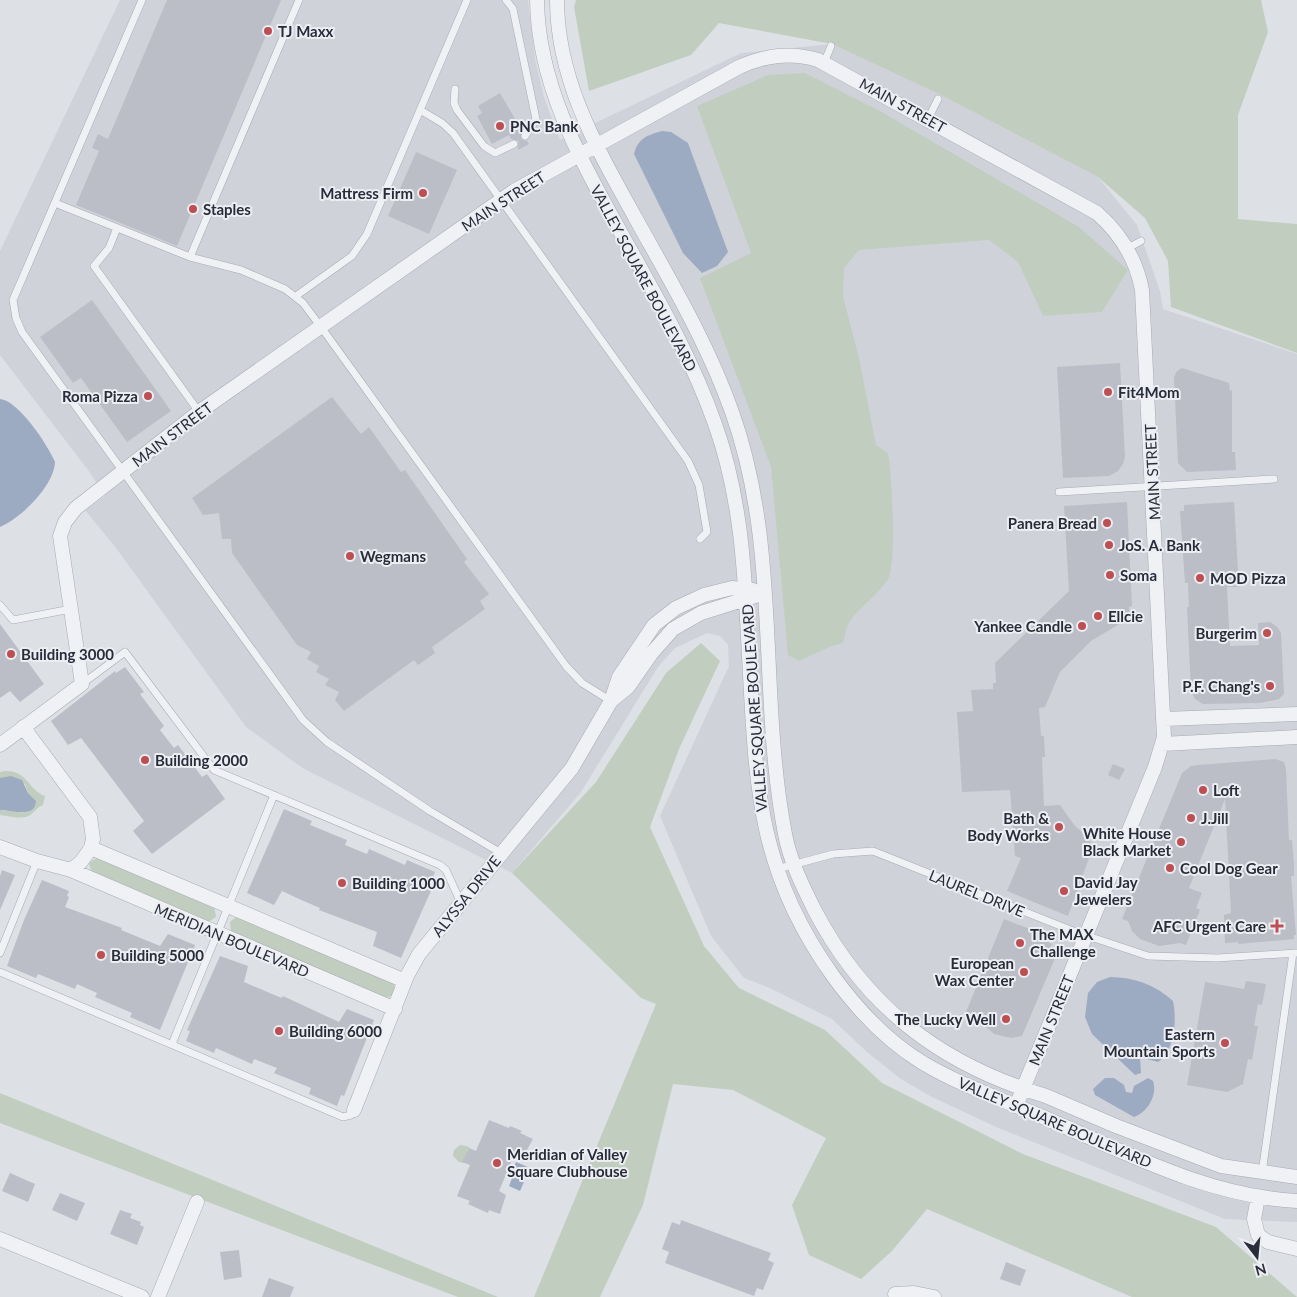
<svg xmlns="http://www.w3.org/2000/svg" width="1297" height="1297" viewBox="0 0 1297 1297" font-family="Lato,sans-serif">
<rect width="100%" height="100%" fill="#dde0e5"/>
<path fill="#d0d2da" d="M120 0H528L535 59 544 97 560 140 741 53 842 43 1098 177 1137 225 1160 291 1163 309 1297 354V1222L1225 1219 996 1127 930 1096 901 1079 868 1053 832 1019 770 988 744 978 711 936 660 816 729 666 728 645 720 636 707 633 675 648 658 667 581 792 512 873 304 769 246 727 116 548 85 510 105 496 88 470 0 355V251Z"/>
<path fill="#c1cebf" d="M576 0H1261L1268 32 1238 115V219L1297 224V353L1171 307 1168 261 1145 218 1098 177 935 92 832 44 719 23 691 55 589 91 574 7Z
M805 73 880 111 1079 227 1128 270 1102 312 1043 316 1018 262 989 240 859 250 844 268 843 296 859 358 876 445 888 453C892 473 897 564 888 579 878 595 861 606 850 621 846 627 845 637 843 643L832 646 799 661 788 655 771 467 700 278 751 253 697 106 768 75Z
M701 643 720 661 679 749 650 827 704 946 739 988 825 1030 882 1083 1023 1154 1216 1227 1297 1297H1132L927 1209 892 1251 861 1279 809 1255 792 1205 826 1138 733 1090 673 1084 643 1205 600 1297H534L656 1004 641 998 512 873 596 782 666 673Z
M4 771C28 770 27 789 45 796L43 805C37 807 35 812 30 815 23 820 8 816 0 815V810L24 813 30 811 33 798 28 793 25 784 0 778V772Z
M98 857 214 906 216 917 208 922 92 874 89 863Z
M236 917 393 982 395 988 393 995 386 998 231 931 230 922Z
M0 1093 498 1297H458L0 1123Z
M460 1145 467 1146 471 1149H468L464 1163 459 1162 453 1156 454 1150Z"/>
<path fill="#9caac2" d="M662 131 671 132 688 143 728 252 717 266 702 273 683 253 634 154C638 138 648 135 662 131Z
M0 399C18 400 48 445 55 462 54 486 21 518 0 527Z
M11 776 22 780 28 793 36 801C35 819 12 810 0 810V778Z
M1110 977C1134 977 1156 985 1173 1001 1177 1020 1175 1050 1158 1062L1140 1057 1141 1073 1135 1075 1092 1034 1085 1017 1088 993 1097 982Z
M1105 1078H1114L1124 1085 1126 1092 1132 1093 1134 1086 1148 1078 1153 1081C1158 1095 1147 1113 1134 1117L1095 1095 1093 1089Z
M516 1162 530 1168 520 1191 509 1186 516 1168 514 1167Z"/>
<path fill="#bbbec7" d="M167 0H281L177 246 76 205 99 151 92 148 98 134 108 139Z
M500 93 522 131 521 139 527 141 529 144 518 150 519 141 511 139 509 135 492 144 477 116 482 113 478 106Z
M416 152 457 170 429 234 388 216Z
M92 300 171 411 127 442 81 378 73 383 40 337Z
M1120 363 1125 457 1123 464 1118 471 1109 476 1063 478 1057 367Z
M1182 368 1229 383 1230 391 1232 390V452H1235L1236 470 1187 472 1178 463 1174 377 1177 371Z
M332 397 361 434 369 427 401 472 405 470 467 559 464 562 489 594 480 601 485 609 432 647 435 653 418 665 414 660 344 711 335 700 339 692 325 685 329 679 316 672 319 666 307 659 311 652 297 645 232 553 231 539H222L219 513 203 515 192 498Z
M1127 502 1132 606 1129 607 1130 622 1121 623 1091 641 1060 672 1045 707 1039 708 1041 736H1044L1045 757H1042L1044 806 1060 805 1075 826 1088 837 1093 847 1068 916 1007 891 1021 858 1015 856 1010 790 962 792 957 712 973 711 971 690 993 689V683H996L995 663 1069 591 1064 506Z
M1234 502 1239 587H1227L1230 646 1259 645 1258 623 1270 622 1277 627 1281 633 1284 694 1279 699 1260 703 1203 704 1195 699 1191 691 1187 607H1189L1188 583H1185L1180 511H1184V505Z
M0 624 44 684 20 702 10 691 0 698Z
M125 667 144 692 140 694 164 726 160 730 174 748 178 745 202 777 207 774 225 799 152 854 133 831 144 821 91 751 81 738 68 745 51 721 115 671 116 673Z
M1275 759 1284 762 1286 770 1289 840H1292L1294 864V876H1291L1296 935H1294V939L1238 944V942L1225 943 1224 915 1231 913 1225 799 1189 888 1202 893 1196 908 1200 910 1186 945 1180 943 1159 946 1140 939 1132 931 1128 921 1122 919 1182 773 1191 766 1198 765Z
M1113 764 1125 769 1119 780 1108 775Z
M284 809 312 821 310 825 347 840 345 845 367 854 369 849 405 865 407 860 435 872 431 882 434 884 401 958 373 946 377 932 319 910 320 908 299 899 282 891 274 905 247 893Z
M2 870 15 875 0 910V876Z
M42 880 69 891 67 896 69 897 65 907 122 928 121 930 160 946 168 934 195 945 160 1030 130 1017 132 1013 95 997 97 993 77 984 75 989 38 974 36 978 7 966 24 920Z
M1004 919 1045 935 1043 940 1052 944 1048 953 1056 956 1022 1036 1011 1038 994 1034 985 1026 987 1021 966 1012Z
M220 956 248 966 244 982 272 994 282 998 283 996 339 1022 347 1009 374 1020 344 1096 341 1095 337 1106 309 1094 311 1088 274 1073 277 1068 254 1059 252 1064 216 1048 214 1053 186 1041 190 1031 187 1030Z
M1246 981 1266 984 1262 1005 1258 1004 1254 1026H1258L1252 1060 1248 1059 1243 1084 1227 1092 1187 1085 1205 982 1244 989Z
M489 1120 509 1128 510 1126 522 1131 520 1133 533 1139 523 1157 515 1153 499 1191 506 1195 500 1214 489 1210 488 1213 468 1204 470 1201 457 1196 470 1165 462 1162 469 1148 476 1151Z
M10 1173 35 1184 28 1202 2 1191Z
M60 1193 85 1203 77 1221 52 1210Z
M120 1210 132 1214 130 1218 141 1222 140 1225 144 1227 137 1245 110 1234Z
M681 1220 771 1253 768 1260 774 1263 763 1290 757 1288 754 1296 665 1263 669 1252 662 1249 672 1222 680 1225Z
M239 1250 242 1277 224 1280 220 1252Z
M1006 1262 1026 1270 1020 1286 1000 1279Z
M269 1278 294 1287 290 1297H262Z"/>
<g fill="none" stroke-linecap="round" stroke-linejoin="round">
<defs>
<path id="lane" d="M142 0 13 300 16 318 22 332 303 720 327 742 430 811 501 853
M506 0 513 9 536 119 525 136
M824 63 831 46
M455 89 454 103 457 110 484 146 495 153 514 144
M420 110 442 123 453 133 688 461 699 485 707 532 700 539
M928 119 938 99
M55 203 190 257 241 270 285 289 303 303 321 327 566 666 582 683 611 701
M117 228 109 248 94 266 199 412
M1128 248 1141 241
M190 257 299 0
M296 296 352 256 367 234 467 0
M1059 492 1274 479
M0 605 13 620 71 609
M82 684 125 652 214 770 440 865 446 870 461 903
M777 869 833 854 873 851 1073 931 1148 956 1217 958 1297 953
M0 953 37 861
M0 972 343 1117 351 1115 354 1110
M172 1044 274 795
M1262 1173 1293 953"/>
<path id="street" d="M537 0C538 86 581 160 621 233 656 296 691 356 715 424 742 499 745 577 749 656 756 782 756 869 833 976 857 1009 888 1042 923 1063 960 1085 999 1098 1038 1115 1121 1150 1205 1196 1297 1201
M557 0C557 81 598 150 636 219 671 282 708 344 732 412 781 549 758 694 785 834 790 861 803 887 815 911 866 1008 942 1065 1046 1096L1116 1126 1221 1166 1297 1177
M612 700 628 687 651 654 673 629 701 613 755 596
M1164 719 1297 714
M23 727 90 817 93 839 91 848 81 862 71 870
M1162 744 1297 737
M0 745 82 684 60 536 65 522 76 508 199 412 514 191 739 67C766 55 790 52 818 60L1097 213C1121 234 1136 258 1142 290L1164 737 1155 767 1016 1106
M0 847 37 861 71 870 395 1009
M91 848 405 981
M354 1110 407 976 419 954 572 768 611 701 619 677 654 625 676 608 704 595 732 588 753 590
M1258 1197 1254 1219 1258 1235 1268 1242 1297 1249
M0 1239 142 1297
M895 1294 914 1293 934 1297
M158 1297 197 1202"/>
</defs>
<use href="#lane" stroke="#a7aab2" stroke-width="8"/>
<use href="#street" stroke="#a7aab2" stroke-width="15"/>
<use href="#lane" stroke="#f0f1f4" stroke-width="7"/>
<use href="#street" stroke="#f0f1f4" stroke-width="14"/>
</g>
<g fill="#bd4f52" stroke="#eceef3" stroke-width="2">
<circle cx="268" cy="31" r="5"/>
<circle cx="500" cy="126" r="5"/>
<circle cx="423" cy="193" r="5"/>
<circle cx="193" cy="209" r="5"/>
<circle cx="1108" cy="392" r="5"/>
<circle cx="148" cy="396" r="5"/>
<circle cx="1107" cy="523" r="5"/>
<circle cx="1109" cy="545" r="5"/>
<circle cx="350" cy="556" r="5"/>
<circle cx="1110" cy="575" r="5"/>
<circle cx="1200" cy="578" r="5"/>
<circle cx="1098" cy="616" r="5"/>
<circle cx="1082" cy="626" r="5"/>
<circle cx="1267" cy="633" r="5"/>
<circle cx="11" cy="654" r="5"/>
<circle cx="1270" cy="686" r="5"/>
<circle cx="145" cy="760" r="5"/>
<circle cx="1203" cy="790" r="5"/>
<circle cx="1191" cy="818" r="5"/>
<circle cx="1059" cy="827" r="5"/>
<circle cx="1181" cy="842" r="5"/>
<circle cx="1170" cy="868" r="5"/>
<circle cx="342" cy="883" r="5"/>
<circle cx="1064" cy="891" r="5"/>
<path d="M1274.5 918.5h5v5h5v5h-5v5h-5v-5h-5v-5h5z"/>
<circle cx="1020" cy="943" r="5"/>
<circle cx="101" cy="955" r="5"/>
<circle cx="1024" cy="972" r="5"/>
<circle cx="1006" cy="1019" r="5"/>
<circle cx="279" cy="1031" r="5"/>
<circle cx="1225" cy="1043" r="5"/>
<circle cx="497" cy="1163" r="5"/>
</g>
<g text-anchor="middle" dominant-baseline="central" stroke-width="4" stroke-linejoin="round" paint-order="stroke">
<g font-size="15" font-weight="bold" fill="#292d3a" stroke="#eceef3" text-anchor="start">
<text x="278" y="31">TJ Maxx</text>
<text x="510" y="126">PNC Bank</text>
<text x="413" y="193" text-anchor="end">Mattress Firm</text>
<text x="203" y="209">Staples</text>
<text x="1118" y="392">Fit4Mom</text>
<text x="138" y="396" text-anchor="end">Roma Pizza</text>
<text x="1097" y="523" text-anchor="end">Panera Bread</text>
<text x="1119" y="545">JoS. A. Bank</text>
<text x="360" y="556">Wegmans</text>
<text x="1120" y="575">Soma</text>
<text x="1210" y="578">MOD Pizza</text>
<text x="1108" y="616">Ellcie</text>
<text x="1072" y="626" text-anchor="end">Yankee Candle</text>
<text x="1257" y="633" text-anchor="end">Burgerim</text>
<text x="21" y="654">Building 3000</text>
<text x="1260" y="686" text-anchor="end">P.F. Chang's</text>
<text x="155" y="760">Building 2000</text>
<text x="1213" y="790">Loft</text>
<text x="1049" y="818" text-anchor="end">Bath &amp;<tspan x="1049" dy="17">Body Works</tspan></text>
<text x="1201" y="818">J.Jill</text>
<text x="1171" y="833" text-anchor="end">White House<tspan x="1171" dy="17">Black Market</tspan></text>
<text x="1180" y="868">Cool Dog Gear</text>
<text x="1074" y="882">David Jay<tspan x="1074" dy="17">Jewelers</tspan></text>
<text x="352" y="883">Building 1000</text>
<text x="1266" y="926" text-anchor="end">AFC Urgent Care</text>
<text x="1030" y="934">The MAX<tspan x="1030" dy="17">Challenge</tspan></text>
<text x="111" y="955">Building 5000</text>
<text x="1014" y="963" text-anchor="end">European<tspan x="1014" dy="17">Wax Center</tspan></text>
<text x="996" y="1019" text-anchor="end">The Lucky Well</text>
<text x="289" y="1031">Building 6000</text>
<text x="1215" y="1034" text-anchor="end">Eastern<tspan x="1215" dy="17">Mountain Sports</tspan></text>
<text x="507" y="1154">Meridian of Valley<tspan x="507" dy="17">Square Clubhouse</tspan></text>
</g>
<g font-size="15" fill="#292d3a" stroke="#eceef3">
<text transform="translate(903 105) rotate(29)">MAIN STREET</text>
<text transform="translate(503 201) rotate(-33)">MAIN STREET</text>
<text transform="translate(644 278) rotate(62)">VALLEY SQUARE BOULEVARD</text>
<text transform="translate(172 434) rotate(-37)">MAIN STREET</text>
<text transform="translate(1152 472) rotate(-93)">MAIN STREET</text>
<text transform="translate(754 708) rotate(-94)">VALLEY SQUARE BOULEVARD</text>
<text transform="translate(977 893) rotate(22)">LAUREL DRIVE</text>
<text transform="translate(466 896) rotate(-51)">ALYSSA DRIVE</text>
<text transform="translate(232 940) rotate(23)">MERIDIAN BOULEVARD</text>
<text transform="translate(1051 1020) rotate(-68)">MAIN STREET</text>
<text transform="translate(1055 1122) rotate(23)">VALLEY SQUARE BOULEVARD</text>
</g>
</g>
<g transform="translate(1257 1257) rotate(164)" stroke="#eceef3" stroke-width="4" paint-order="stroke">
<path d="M0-4L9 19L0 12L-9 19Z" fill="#292d3a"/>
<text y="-8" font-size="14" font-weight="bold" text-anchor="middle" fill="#292d3a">N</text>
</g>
</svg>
